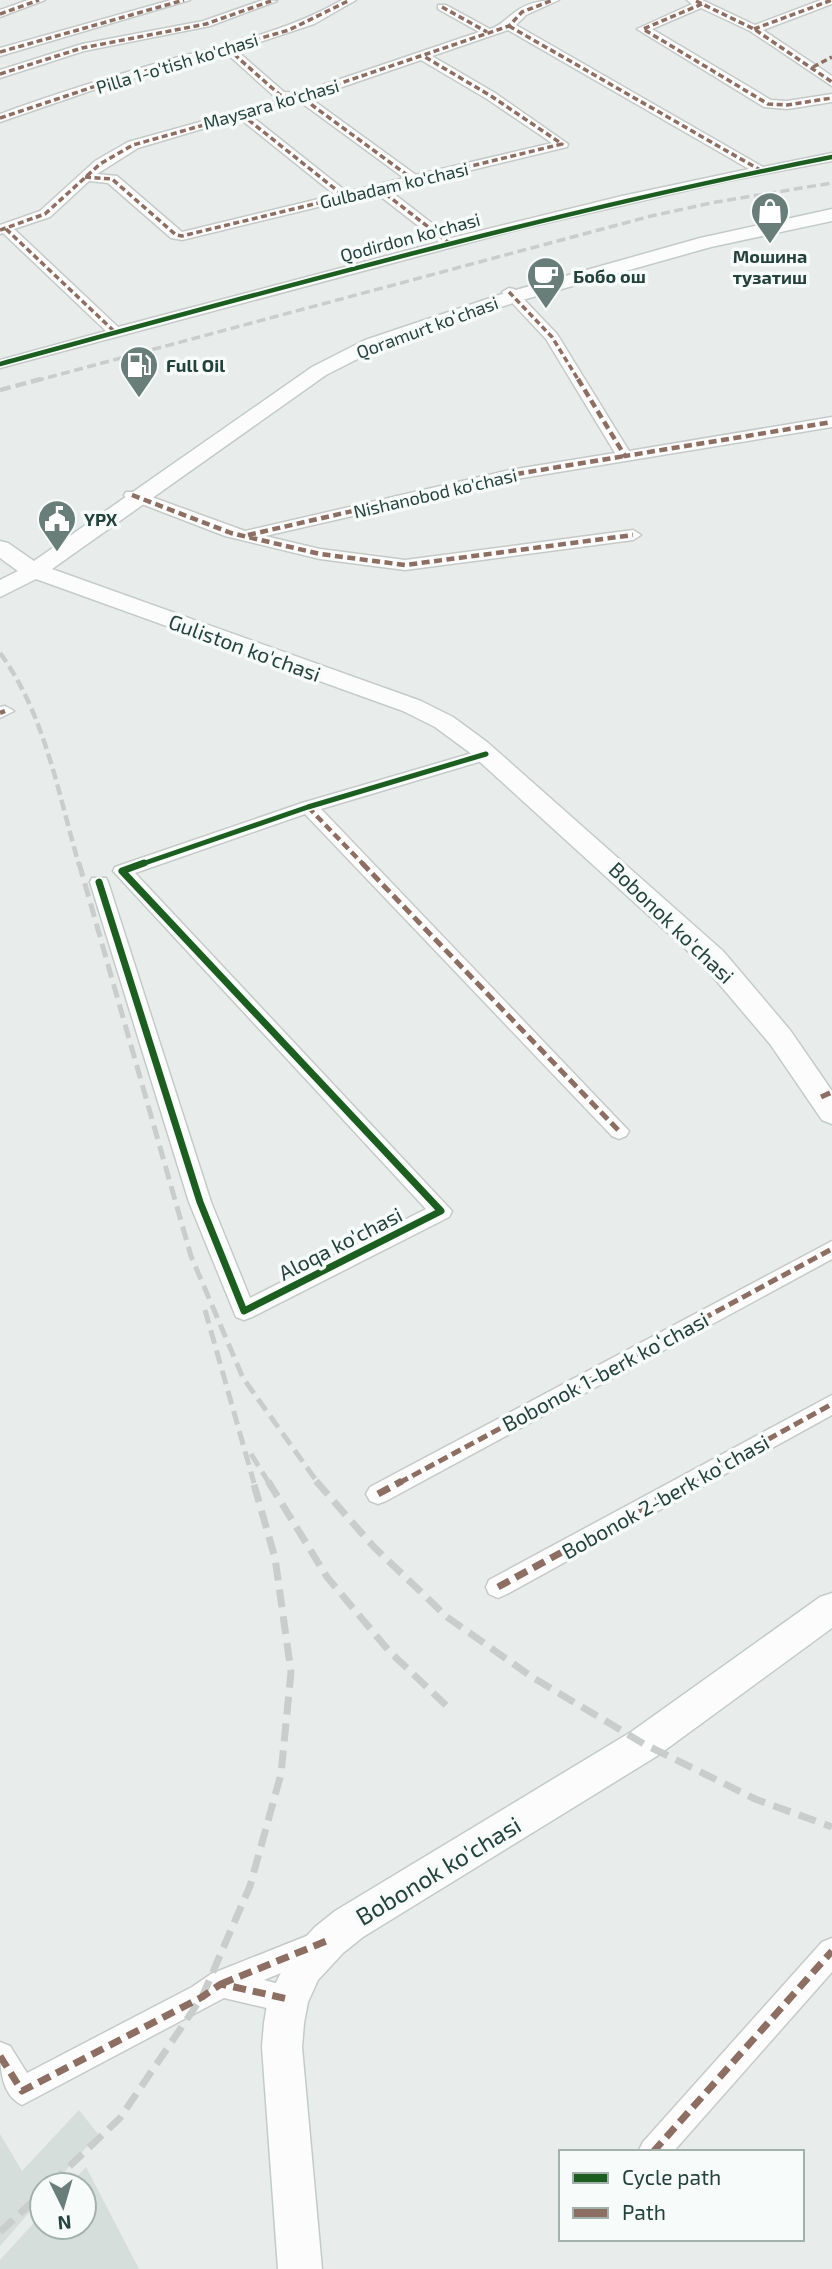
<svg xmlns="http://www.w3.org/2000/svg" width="832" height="2269" viewBox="0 0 832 2269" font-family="'Exo 2',sans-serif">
<rect width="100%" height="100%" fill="#e8edeb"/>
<path fill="#d6dedb" d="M79 2110 98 2134 53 2185H42V2198L0 2246V2134L22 2171Z
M86 2167 139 2269H0V2260L42 2214V2227H84V2185H69Z"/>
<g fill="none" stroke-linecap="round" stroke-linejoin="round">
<defs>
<path id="minor" d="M28 0H45L0 17V10Z
M171 0H190L0 56V48Z
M263 0 277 1 210 26 84 51 0 78V70L82 44 203 21Z
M342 0H356L314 24 236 50 284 92 299 93 479 32 438 9V5H446L490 29C502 25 504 20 514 13 527 2 543 0 559 0L526 15 516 25 763 167 832 153V161L727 181 520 229 0 368V360L106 331 3 233 0 234V225L40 211 95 161 128 142 282 99 276 98 225 52 93 90 0 122V114C57 93 116 75 175 58 232 43 290 30 342 0ZM508 30 749 169 622 196 451 238 389 190 567 147 568 144 495 93 432 56ZM421 60 487 99 552 143 416 175 310 98ZM299 101 404 178 347 192 250 115ZM239 118 335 195 182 232 117 176 97 174 138 148ZM89 181 108 183 171 238 182 240 376 193 439 242 118 327 14 229 50 217Z
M687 0H702L755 25 821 0H832V4L763 30 832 76V86L750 31 701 8 652 29 771 100 787 101 832 94V102L787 109 764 107 637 29 692 4Z
M509 288 514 289 557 334 629 451 832 417V427L510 480 265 536 320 549 405 560 633 530 641 535 633 540 405 570 320 559 225 536 126 498 124 495 126 492H138L245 531 510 470 615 453 546 339 502 292Z
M5 706 14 711 0 718V707Z
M486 749 492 750 495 754 492 758 321 809 629 1131 626 1136 619 1139 612 1136 305 814 135 873 452 1211 449 1217 252 1317 244 1320 236 1317 189 1202 90 882 92 878H106L108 882 211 1202 250 1298 426 1209 113 871 115 867 302 803Z
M832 1241V1259L386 1501 378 1504 370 1501 366 1494 370 1487Z
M832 1395V1415L507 1594 498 1598 489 1594 486 1587 489 1580Z
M314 1933 324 1937 328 1946 324 1955 264 1980 298 1989 302 1999 298 2009 288 2013 224 1998 22 2105C0 2094 0 2066 0 2042L10 2046 27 2073 192 1987 211 1974Z
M832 1938V1972L673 2152H638L643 2142 822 1942Z"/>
<path id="secondary" d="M832 209V221L711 247 519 301 379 348 326 375 52 569 421 701 453 717 487 742 723 951 790 1030 832 1091V1124L822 1120 770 1044 703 965 469 752 435 727 403 711 36 579 0 597V580L18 571 0 558V541L8 543 34 561 312 367 365 340 505 293 700 238Z
M832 1593V1628L657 1756 363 1937 343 1953 318 1980 308 2002 304 2023 302 2047 322 2269H278L262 2047 264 2023 268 1999 290 1954 315 1927 335 1911 631 1732 820 1597Z"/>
</defs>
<use href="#minor" stroke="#c5cac8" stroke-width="3"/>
<use href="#secondary" stroke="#c3cbc8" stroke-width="3"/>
<use href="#minor" fill="#fcfcfc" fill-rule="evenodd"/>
<use href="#secondary" fill="#fcfcfc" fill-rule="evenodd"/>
<path stroke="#c9cdcc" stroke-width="3.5" stroke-dasharray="9 4.5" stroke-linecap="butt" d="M35 381 651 216 716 202 832 183"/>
<path stroke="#c9cdcc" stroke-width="4.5" stroke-dasharray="11 5" stroke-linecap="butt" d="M0 390 41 379
M0 653C45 714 58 793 79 865"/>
<path stroke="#c9cdcc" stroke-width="5" stroke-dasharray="14 7" stroke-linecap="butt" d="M79 863 191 1256 243 1378 318 1483
M205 1310 254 1483
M251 1454 269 1483"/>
<path stroke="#c9cdcc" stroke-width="7" stroke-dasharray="18 9" stroke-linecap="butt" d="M268 1481 327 1577 389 1651 452 1711
M316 1481 373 1546 447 1617 532 1677 644 1744 755 1799 832 1827
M50 2185 120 2118 202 1997 250 1886 281 1774 291 1672 275 1558 253 1481
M0 2232 42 2193"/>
<path stroke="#8d6e63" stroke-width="3.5" stroke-dasharray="6 3.5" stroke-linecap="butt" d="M696 1 754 29 832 82
M702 4 643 29 768 104 787 105 832 98
M442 7 487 32
M0 14 39 0
M509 26 760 170
M754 29 832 0
M227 48 280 95 301 97 414 180
M0 52 184 0
M813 67 832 57
M0 74 82 48 206 24 271 1
M241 114 344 196
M0 118 111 81 289 30 350 0
M85 177 112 179 176 235 182 236 562 144 491 96 425 57
M378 188 449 243
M6 229 116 333
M0 230 45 214 100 164 133 145 282 103 509 26 522 12 553 0
M509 292 552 337 579 381"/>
<path stroke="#8d6e63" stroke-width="4.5" stroke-dasharray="8 4.5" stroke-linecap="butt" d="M578 379 625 456 832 422
M132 495 231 533 320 554 405 565 633 535
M248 535 510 475 625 456
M0 713 5 711
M308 807 364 865"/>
<path stroke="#8d6e63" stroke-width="5" stroke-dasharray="10 5" stroke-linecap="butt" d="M362 863 619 1131
M821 1097 832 1092
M399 1483 832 1249
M689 1483 832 1404"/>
<path stroke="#8d6e63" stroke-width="7" stroke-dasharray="13 7" stroke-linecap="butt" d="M378 1494 402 1481
M498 1587 692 1481
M221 1984 329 1940
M0 2056 22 2091 202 1997 221 1984 288 1999
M653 2152 832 1951"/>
<defs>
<path id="cycleway-far2" d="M0 364C276 289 551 212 832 157"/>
<path id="cycleway-far1" d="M139 865 308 807 486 754"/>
<path id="cycleway" d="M99 882 200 1202 244 1311 441 1211 122 871 144 863"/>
</defs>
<use href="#cycleway-far2" stroke="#f7fbf9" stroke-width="7"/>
<use href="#cycleway-far1" stroke="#f7fbf9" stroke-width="9"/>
<use href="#cycleway" stroke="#f7fbf9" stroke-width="11"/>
<use href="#cycleway-far2" stroke="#1b5e20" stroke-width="4.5"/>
<use href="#cycleway-far1" stroke="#1b5e20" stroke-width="5"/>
<use href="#cycleway" stroke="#1b5e20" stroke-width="7"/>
</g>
<defs>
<symbol id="shop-pin" viewBox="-11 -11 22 30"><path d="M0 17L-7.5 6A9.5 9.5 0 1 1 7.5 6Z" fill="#697e79" stroke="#f7fbf9"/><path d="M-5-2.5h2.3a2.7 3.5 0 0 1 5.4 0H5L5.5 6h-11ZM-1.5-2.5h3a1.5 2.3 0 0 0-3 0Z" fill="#fff"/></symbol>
<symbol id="cafe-pin" viewBox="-11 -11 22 30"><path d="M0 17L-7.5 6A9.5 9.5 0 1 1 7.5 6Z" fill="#697e79" stroke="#f7fbf9"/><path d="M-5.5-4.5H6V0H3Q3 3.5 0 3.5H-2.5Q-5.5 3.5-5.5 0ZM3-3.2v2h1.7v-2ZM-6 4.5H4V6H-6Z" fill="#fff"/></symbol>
<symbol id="fuel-pin" viewBox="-11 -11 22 30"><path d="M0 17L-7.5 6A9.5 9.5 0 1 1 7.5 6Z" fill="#697e79" stroke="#f7fbf9"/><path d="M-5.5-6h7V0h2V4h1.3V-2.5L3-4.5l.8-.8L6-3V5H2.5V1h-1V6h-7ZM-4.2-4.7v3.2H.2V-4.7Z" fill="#fff"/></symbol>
<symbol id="civic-pin" viewBox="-11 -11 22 30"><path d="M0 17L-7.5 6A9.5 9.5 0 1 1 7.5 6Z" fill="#697e79" stroke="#f7fbf9"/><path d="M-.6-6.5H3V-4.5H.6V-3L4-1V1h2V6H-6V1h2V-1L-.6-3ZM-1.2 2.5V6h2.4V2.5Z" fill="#fff"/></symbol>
</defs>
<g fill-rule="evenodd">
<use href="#shop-pin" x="748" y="189" width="44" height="60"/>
<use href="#cafe-pin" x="524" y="254" width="44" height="60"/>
<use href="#fuel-pin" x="117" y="343" width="44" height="60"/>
<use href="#civic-pin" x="35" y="497" width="44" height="60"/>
</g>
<g text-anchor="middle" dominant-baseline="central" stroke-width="7" stroke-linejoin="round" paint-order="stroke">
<g font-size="18" fill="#24423c" stroke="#f7fbf9">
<text transform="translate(177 63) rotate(-17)">Pilla 1-o'tish ko'chasi</text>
<text transform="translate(271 104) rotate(-16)">Maysara ko'chasi</text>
<text transform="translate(394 185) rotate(-13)">Gulbadam ko'chasi</text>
<text transform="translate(410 237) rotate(-15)">Qodirdon ko'chasi</text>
<text transform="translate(427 327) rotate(-20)">Qoramurt koʻchasi</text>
<text transform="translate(435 493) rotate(-13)">Nishanobod ko'chasi</text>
</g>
<g font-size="18" font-weight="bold" fill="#24423c" stroke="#f7fbf9" text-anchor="start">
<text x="770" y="256" text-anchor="middle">Мошина<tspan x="770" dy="21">тузатиш</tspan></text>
<text x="573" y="276">Бобо ош</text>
<text x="166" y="365">Full Oil</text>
<text x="84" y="519">YPX</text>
</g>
<g font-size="21" fill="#24423c" stroke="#f7fbf9">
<text transform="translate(245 647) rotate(20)">Guliston ko'chasi</text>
<text transform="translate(672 922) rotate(44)">Bobonok ko'chasi</text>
<text transform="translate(340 1243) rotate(-27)">Aloqa ko'chasi</text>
<text transform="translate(605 1371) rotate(-28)">Bobonok 1-berk koʻchasi</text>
<text transform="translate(665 1496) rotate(-29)">Bobonok 2-berk koʻchasi</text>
</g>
<g font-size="24" fill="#24423c" stroke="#f7fbf9">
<text transform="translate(438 1870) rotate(-31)">Bobonok ko'chasi</text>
</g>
</g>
<rect x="559" y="2150" width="245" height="91" fill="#f7fbf9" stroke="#a3b1ad" stroke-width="2"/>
<rect x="573" y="2173" width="35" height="10" fill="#1b5e20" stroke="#a3b1ad" stroke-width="2"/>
<text x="622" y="2185" font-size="21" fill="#24423c">Cycle path</text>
<rect x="573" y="2208" width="35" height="10" fill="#8d6e63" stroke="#a3b1ad" stroke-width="2"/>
<text x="622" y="2220" font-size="21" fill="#24423c">Path</text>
<g transform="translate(63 2206) rotate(175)"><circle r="33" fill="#f7fbf9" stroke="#a3b1ad" stroke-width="2"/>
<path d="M0-5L12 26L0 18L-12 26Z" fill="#697e79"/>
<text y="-10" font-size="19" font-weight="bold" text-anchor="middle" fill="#24423c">N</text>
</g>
</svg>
